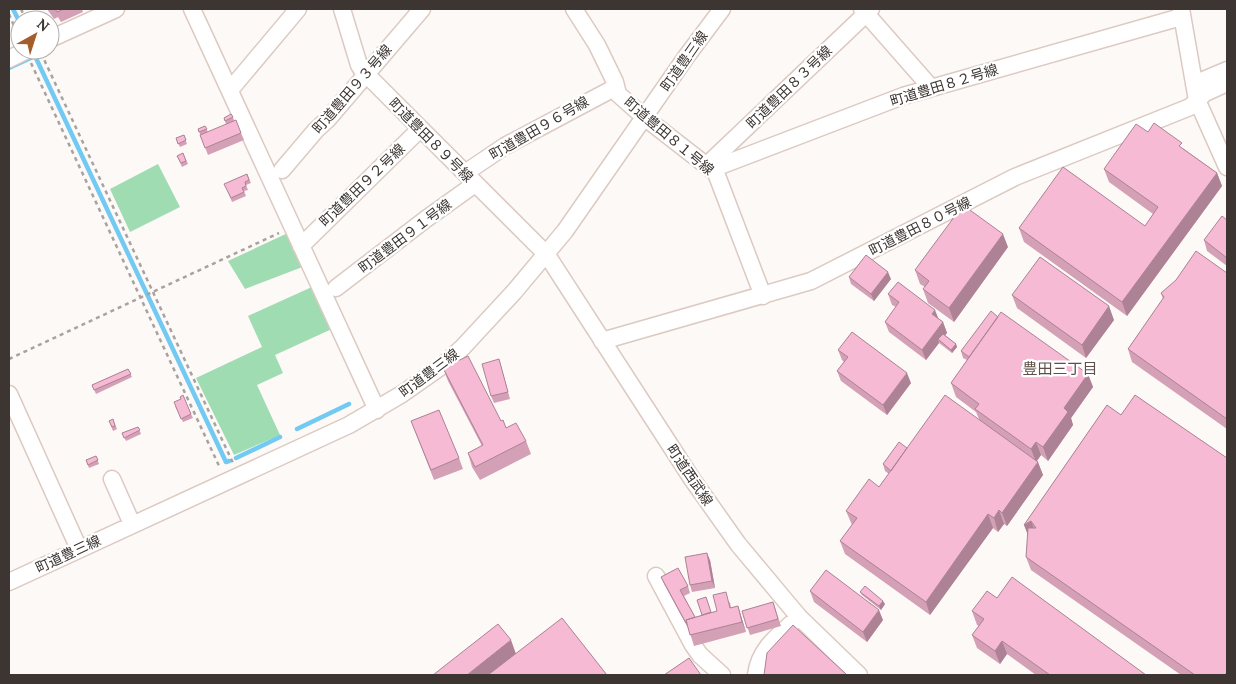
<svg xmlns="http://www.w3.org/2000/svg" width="1236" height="684" viewBox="0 0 1236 684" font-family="Lora,'Noto Sans JP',serif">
<rect width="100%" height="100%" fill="#fdf9f7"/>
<path fill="#9fdcb1" d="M158 164 180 207 130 232 110 189Z
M290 232 305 266 245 289 228 261Z
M314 286 334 328 275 355 283 373 257 385 280 435 234 455 196 378 262 347 248 316Z"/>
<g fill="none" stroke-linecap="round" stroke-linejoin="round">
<path stroke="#72caf3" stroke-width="4.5" d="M13 9 20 23
M9 68 35 56 226 462 229 461
M297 429 349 404
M236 458 280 437"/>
<defs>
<path id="minor" d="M192 9 377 410
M342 9 359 65 362 70 547 255 692 479 738 544 799 617 859 675
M574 9 597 45 615 82 618 94 644 117 716 173 763 296
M862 9 927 83 929 89
M1181 9 1197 100 1227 167
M50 39 116 9
M9 59 27 50
M1194 84 1227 70
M230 90 298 9
M707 165 871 9
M712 169 903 96 1181 17
M282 170 316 130 328 119 422 9
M465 173 505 146 616 87
M301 246 420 129
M336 288 426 219 475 184
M602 341 811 281 1015 177 1190 107 1205 93 1227 83
M9 394 79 549
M112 479 132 524
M656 576 693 645 700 655 722 675
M9 582 349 425 402 394 442 366 463 347 514 292 565 231 686 57 722 9
M756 675C759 648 780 634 799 617"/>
</defs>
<use href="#minor" stroke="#dccac2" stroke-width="19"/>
<path stroke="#a8a2a0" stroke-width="2.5" stroke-dasharray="4 4" stroke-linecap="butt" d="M21 9 26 20
M9 14 19 38
M41 53 233 463
M31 63 220 468
M9 359 279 233"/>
<use href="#minor" stroke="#fff" stroke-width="16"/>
</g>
<path fill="#d4a0b6" d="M47 9H82L83 12 61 22 58 17 54 19Z
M231 114 234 121 226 124 224 118Z
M205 126 208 132 241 133 244 140 208 155 198 129Z
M1148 132 1184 149 1217 173 1222 186 1127 316 1024 242 1019 228 1145 226 1153 214 1109 182 1104 169Z
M184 135 187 144 180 147 176 138Z
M183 153 188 164 182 167 177 156Z
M247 174 251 183 246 185 248 190 244 191 246 196 232 202 226 187Z
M1227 220V266L1207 251 1204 240Z
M1008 247 954 322 928 303 923 289 925 287 920 284 915 270Z
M1227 273V429L1132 362 1128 349 1163 299 1161 293Z
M849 277 891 279 874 301 851 284Z
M888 294 939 319 943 322 947 333 945 335 956 344 957 347 952 353 939 343 926 360 889 332 885 322 896 307 892 305Z
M1012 295 1114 320 1086 358 1017 308Z
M998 317 1088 374 1093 387 1071 418 1073 425 1048 461 1041 455 1037 461 1043 475 1007 526 1004 524 998 532 993 528 930 615 845 554 840 541 852 525 846 511 879 487 889 474 885 471 883 464 907 448 979 419 976 412 956 397 951 383 967 360 963 358 961 351Z
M838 350 911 383 887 415 841 381 837 371 844 362 842 360Z
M499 359 510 399 494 403 491 396Z
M443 368 501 421 506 428 526 441 531 454 480 480 472 467 468 453 482 446 448 381Z
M128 369 132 377 96 394 92 385Z
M1107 405 1227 675H1181L1031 570 1026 557 1028 534 1024 525Z
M175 406 191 414 193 418 183 422Z
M113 419 117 429 113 431 109 421Z
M411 421 459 458 463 469 434 480Z
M138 427 141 434 126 441 122 433Z
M96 456 99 464 89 468 86 460Z
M710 560 715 588 692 592 690 585Z
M661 577 688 586 690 593 684 596 695 617 717 611 730 602 731 608 738 606 746 632 694 646 689 630 664 584Z
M810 591 883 620 867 642 814 602Z
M860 592 885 604 881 610 862 595Z
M997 598 1146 675H1036L1007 654 1000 664 977 648 972 635 979 626 977 625 972 611Z
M773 602 781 626 750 635 742 611Z"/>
<path fill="#ac8294" d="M1217 173 1222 186 1127 316 1122 302Z
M1003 234 1008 247 954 322 949 308Z
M888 272 891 279 874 301 871 294Z
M1109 306 1114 320 1086 358 1082 345Z
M935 310 939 320 932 314Z
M943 322 947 333 940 341 938 339 939 343 926 360 922 350Z
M956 344 957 347 952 353 951 350Z
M907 373 911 383 887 415 883 405Z
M1088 374 1093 387 1071 418 1073 425 1048 461 1043 447 1064 408Z
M1036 442 1041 455 1036 462 1031 449Z
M1038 462 1043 475 1007 526 1002 513Z
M999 510 1004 524 998 532 994 518Z
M988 514 993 528 930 615 926 602Z
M1031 521 1036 534 1029 538 1024 525Z
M707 553 710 560 715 588 712 581Z
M883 601 885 604 881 610 879 606Z
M738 606 741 616 746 632 742 622Z
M879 610 883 620 867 642 863 632Z
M511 640 516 654 488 675H467Z
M1002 641 1007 654 1000 664 995 651Z"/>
<path fill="#f6bad4" stroke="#ac8294" d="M55 9H64L57 12Z
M231 114 233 117 225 121 224 118Z
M236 120 241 133 205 148 200 135Z
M1154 123 1182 143 1179 146 1217 173 1122 302 1019 228 1063 167 1145 226 1158 207 1104 169 1136 124 1148 132Z
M205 126 207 129 199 132 198 129Z
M184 135 186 140 178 144 176 138Z
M183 153 186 161 181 163 177 156Z
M247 174 249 180 245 182 246 186 242 188 244 192 231 198 224 184Z
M963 205 1003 234 949 308 923 289 929 281 915 270Z
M1222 216 1227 220V258L1204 240Z
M1196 251 1227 273V419L1128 349 1164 297 1161 293 1176 280Z
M866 255 888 272 871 294 849 277Z
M1040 257 1109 306 1082 345 1012 295Z
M898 282 935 310 932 314 943 322 922 350 885 322 899 302 888 294Z
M991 311 998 317 969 357 961 351Z
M1001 312 1088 374 1064 408 1068 412 1043 447 1036 442 1031 449 975 409 979 404 951 383Z
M852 332 907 373 883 405 837 371 848 357 838 350Z
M943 334 956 344 951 350 938 339Z
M468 356 501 421 503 420 506 428 516 423 526 441 475 467 468 453 483 445 443 368Z
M499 359 508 392 491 396 482 364Z
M128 369 131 374 94 390 92 385Z
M183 395 191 414 181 419 174 402 181 399 180 397Z
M945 395 1038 462 1002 513 999 510 994 518 988 514 926 602 840 541 857 518 846 511 869 479 879 487Z
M1135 395 1227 458V672L1225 675H1195L1026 557 1028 528H1036L1031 521 1024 525 1107 405 1121 415Z
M439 410 459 458 431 470 411 421Z
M113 419 115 426 112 427 109 421Z
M138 427 140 430 124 438 122 433Z
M899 442 907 448 891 471 883 464Z
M96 456 98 460 88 465 86 460Z
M707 553 712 581 690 585 685 557Z
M678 568 688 586 680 590 695 617 686 620 687 623H686L661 577Z
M826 570 879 610 863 632 810 591Z
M1012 577 1146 675H1050L1002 641 995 651 972 635 984 619 972 611 987 591 997 598Z
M865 586 883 601 879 606 860 592Z
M726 592 730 608 738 606 742 622 690 635 686 620 717 611 713 595Z
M706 597 711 612 702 615 697 600Z
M773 602 778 619 747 628 742 611Z
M562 618 607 675H488Z
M498 624 511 640 467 675H433Z
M793 625 847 675H764L767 653Z
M689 658 701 675H664Z"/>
<g text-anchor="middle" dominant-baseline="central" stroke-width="4.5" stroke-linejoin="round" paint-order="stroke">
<g font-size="14" fill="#3c3532" stroke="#fff">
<text transform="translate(684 61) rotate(-55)">町道豊三線</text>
<text transform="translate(944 85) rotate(-17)">町道豊田８２号線</text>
<text transform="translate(789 87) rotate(-44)">町道豊田８３号線</text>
<text transform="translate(352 89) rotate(-49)">町道豊田９３号線</text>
<text transform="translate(539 128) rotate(-30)">町道豊田９６号線</text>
<text transform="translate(669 136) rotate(40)">町道豊田８１号線</text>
<text transform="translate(431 140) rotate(45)">町道豊田８９号線</text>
<text transform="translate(362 185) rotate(-44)">町道豊田９２号線</text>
<text transform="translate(920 226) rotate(-27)">町道豊田８０号線</text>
<text transform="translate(405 236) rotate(-37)">町道豊田９１号線</text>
<text transform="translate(429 373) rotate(-37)">町道豊三線</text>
<text transform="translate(690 475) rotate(56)">町道西武線</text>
<text transform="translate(68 554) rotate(-25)">町道豊三線</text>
</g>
<g font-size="15" fill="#5e4f48" stroke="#fff">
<text x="1060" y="368">豊田三丁目</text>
</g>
</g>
<rect width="1236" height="684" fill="none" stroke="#3c3532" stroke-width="20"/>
<g transform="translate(35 35) rotate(39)"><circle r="24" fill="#ffffff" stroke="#b1aead"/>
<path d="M0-4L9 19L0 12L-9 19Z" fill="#a25f2d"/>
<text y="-8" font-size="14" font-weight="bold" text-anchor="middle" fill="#3c3532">N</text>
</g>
</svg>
